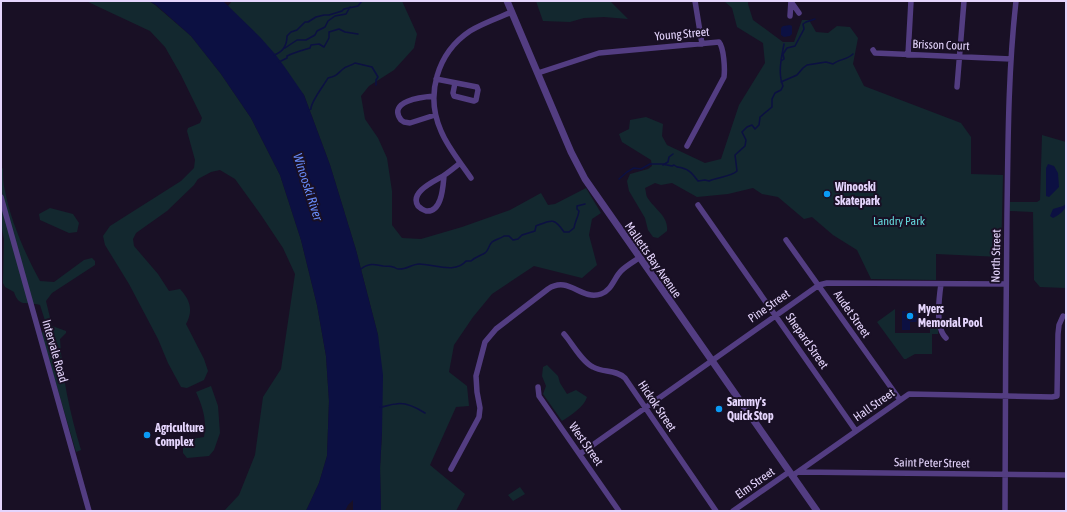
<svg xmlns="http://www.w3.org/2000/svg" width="1067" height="512" viewBox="0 0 1067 512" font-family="'Asap Condensed',sans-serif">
<rect width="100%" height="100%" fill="#191025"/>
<path fill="#13282f" d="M86 1H149L155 5 191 36 221 74 251 118 280 175 301 240 317 305 326 356 329 401 327 456 319 483 306 511H224L239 495 255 455 263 397 281 369 295 274 283 248 261 215 235 179 220 170 211 172 198 179 194 185 167 211 136 233 133 239 134 246 158 274 169 291 180 289C191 301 193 311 186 324L204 359 208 371 204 380 187 388 181 387 168 363 158 339 129 284 105 245 103 236 110 226 181 181 194 168 195 160 187 131 188 128 200 123 202 118 181 75 165 47 150 31Z
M232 1H402L417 34 414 48 394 70 369 86 361 96 365 119 378 138 387 158 392 191V225L402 238 421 239 462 227 510 210 541 193 548 205 555 204 586 188 601 213 592 219 589 235 597 265 582 278 534 266 492 294 473 317 454 345 449 372 467 386 469 406 456 407 430 465 465 494 456 511H381L380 468 382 432 378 335 356 250 330 165 304 95 228 6Z
M536 1H610L628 19 604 17 584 18 570 22 543 21Z
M724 1H748V4L753 20 783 42H794L802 20H809L816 32 828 33 837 26 850 27 858 38 853 64 864 86 961 123 971 137V174L1003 175 1001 257 936 254V280L871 279 857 250 833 235 812 217 804 219 778 197 762 194 753 188 728 194 697 197 672 183 661 185 655 183 645 188C646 191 646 195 647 197 654 209 669 216 667 231L658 238 653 237 648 230 645 218 629 191 627 181 630 174 648 169 652 166 651 160 622 142 619 134 629 129 630 120 646 117 663 124 662 136 667 145 705 163 721 159 739 105 765 63 763 43 737 27 732 8Z
M1042 135 1066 142V288L1040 287 1034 280 1033 212 1010 211V202H1037L1040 200Z
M1 166 3 169C3 176 3 183 5 191 10 219 26 256 40 281L54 282 84 260 92 258 95 261V265L52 293 46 301 52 326 66 331V333L60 339C62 377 70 413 81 450L76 452 44 343 42 333 47 327 40 305C26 301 19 308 14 292L5 287 3 283 4 239 1 224Z
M50 208 73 214 79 223 77 232 69 233 40 220 39 214Z
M895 309V333H930V328H938V334H932V354H915L906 359H904L877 322Z
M547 365 558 376 560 383 567 394 576 390 587 397C584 407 571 415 562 421L543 394 546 386 542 376 543 367Z
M211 386 218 406 220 433 214 450 209 456 187 458 183 453V444L191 439 204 437C207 420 203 408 196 392Z
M520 487 525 494 513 501 508 495Z"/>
<path fill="#0c1042" d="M149 1H223L260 37 275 54 284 66 304 95 330 165 356 250 378 335 383 375 382 432 380 468 381 511H353V500L348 505 345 511H306L319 483 327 456 329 401 326 356 317 305 301 240 280 175 251 118 221 74 191 36 156 5Z
M790 25 792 26V34L790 36 784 37 781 35V28L783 26Z
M1048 164 1054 166 1058 173 1059 187 1049 197 1046 196V168Z
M1066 204C1066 210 1059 215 1053 218L1050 216 1053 209 1063 206Z
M902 311H918V322H910V330H902Z"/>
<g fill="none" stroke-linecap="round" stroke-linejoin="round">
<path stroke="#0c1042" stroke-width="1.5" d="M285 48 297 40H306L315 35 317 31 325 27 328 21 335 16 346 14 350 7
M274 55C283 52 287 46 287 36L291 32 297 30 305 22H308L316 17 324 15H329L342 11 344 9 358 6 362 1
M781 60 784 44
M279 62 287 58V56C293 53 303 50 310 48L311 45 319 44 324 47 329 38V32L339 29 345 32 358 34
M781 82 797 75 803 68 807 65 826 62 833 64C839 59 847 60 853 54
M308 111 311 109C310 103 324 85 328 78 337 76 337 74 343 69 346 66 351 66 355 63L372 67 378 77 376 80V85
M663 165 668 162 669 157 673 154
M619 179 627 172 634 168 641 169 650 164H662L672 166 674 165 677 167C688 168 692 173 698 181L705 180 709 181C717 177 731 177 737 171L735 155 745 146 746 140 742 132 747 127 752 125 755 129 759 125 760 117 772 107V99L775 93 781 90 783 86C780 79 780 68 781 61L784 59 783 54 787 48 795 46 804 29 803 24 806 22 815 19
M361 269C368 263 375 264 383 266 387 266 390 266 393 267 395 267 396 269 398 269 406 270 412 264 419 264 433 264 456 274 466 261H471C475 257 480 256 485 253 489 250 488 246 492 242 496 239 500 239 504 236H509L513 240 518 239 522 235 535 231 536 226C551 220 554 217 564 232H569L574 228C575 221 578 218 579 211L577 209V206L585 204
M380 407C386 407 390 404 396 404 405 402 417 408 425 413"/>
<path stroke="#533d82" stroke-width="5.5" d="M695 1 702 44
M792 3 799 13
M790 16 791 1
M873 50 875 53 1011 59
M908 55 911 1
M538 73 599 53 719 42C724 48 725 69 724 77L687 146
M436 79 477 87 478 90 476 100 474 101 454 96 453 93 455 83
M957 87 964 1
M434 96C422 97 387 101 401 120L404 122 410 123 435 115
M444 176C443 186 442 213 426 211 423 210 420 208 418 206 409 192 435 181 443 176 449 172 455 167 460 163
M471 178C461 163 448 148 441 131 425 95 437 53 470 31 483 23 498 18 512 12
M1 197 89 511
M698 205 856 431
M786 240 900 400
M941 284C939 298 935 328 946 338
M564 334C572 343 582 362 593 367 603 373 615 369 625 378L716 511
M538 387 539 396 619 511
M580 454 819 285 827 283 1006 284
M451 469 479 417 480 408 477 392 476 376 485 342 496 329 548 289C569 275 581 301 601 294 612 290 614 278 621 271 626 266 633 262 639 258
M798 472 1066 475
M792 476 909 394 1052 397 1057 396 1058 334 1059 325 1063 316
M733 511 789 472
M1005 511C1005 412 1006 314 1007 215 1008 144 1008 72 1016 1"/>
<path stroke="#533d82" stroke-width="7" d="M507 1 571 152 585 179 817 511"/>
</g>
<g fill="#0a9af5" stroke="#191025" stroke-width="1.5">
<circle cx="827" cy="194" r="4"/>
<circle cx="910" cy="316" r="4"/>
<circle cx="719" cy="409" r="4"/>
<circle cx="147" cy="435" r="4"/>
</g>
<g text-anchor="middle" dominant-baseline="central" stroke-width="4" stroke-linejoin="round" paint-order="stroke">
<g font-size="12" fill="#e5d5fd" stroke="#191025">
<text transform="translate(682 34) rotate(-5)">Young Street</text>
<text transform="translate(941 45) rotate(2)">Brisson Court</text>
<text transform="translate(996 256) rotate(-89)">North Street</text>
<text transform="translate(653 260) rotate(55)">Malletts Bay Avenue</text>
<text transform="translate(769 306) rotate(-35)">Pine Street</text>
<text transform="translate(852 314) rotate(55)">Audet Street</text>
<text transform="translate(807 341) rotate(55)">Shepard Street</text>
<text transform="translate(55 351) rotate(74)">Intervale Road</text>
<text transform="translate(874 405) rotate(-35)">Hall Street</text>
<text transform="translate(657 406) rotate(56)">Hickok Street</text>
<text transform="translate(586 444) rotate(55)">West Street</text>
<text transform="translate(932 463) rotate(1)">Saint Peter Street</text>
<text transform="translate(755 483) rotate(-35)">Elm Street</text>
</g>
<g font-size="12" font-weight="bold" fill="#e5d5fd" stroke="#191025" text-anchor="start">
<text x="835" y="187">Winooski<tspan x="835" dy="14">Skatepark</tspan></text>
<text x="918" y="309">Myers<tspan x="918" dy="14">Memorial Pool</tspan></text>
<text x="727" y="402">Sammy's<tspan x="727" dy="14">Quick Stop</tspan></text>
<text x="155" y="428">Agriculture<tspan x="155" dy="14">Complex</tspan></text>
</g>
<g font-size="12" fill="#64d7db" stroke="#191025">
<text x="899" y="221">Landry Park</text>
</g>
<g font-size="13" font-style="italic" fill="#688cf9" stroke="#191025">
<text transform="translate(308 187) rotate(72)">Winooski River</text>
</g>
</g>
<rect width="1067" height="512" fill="none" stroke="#e5d5fd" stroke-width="4"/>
</svg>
